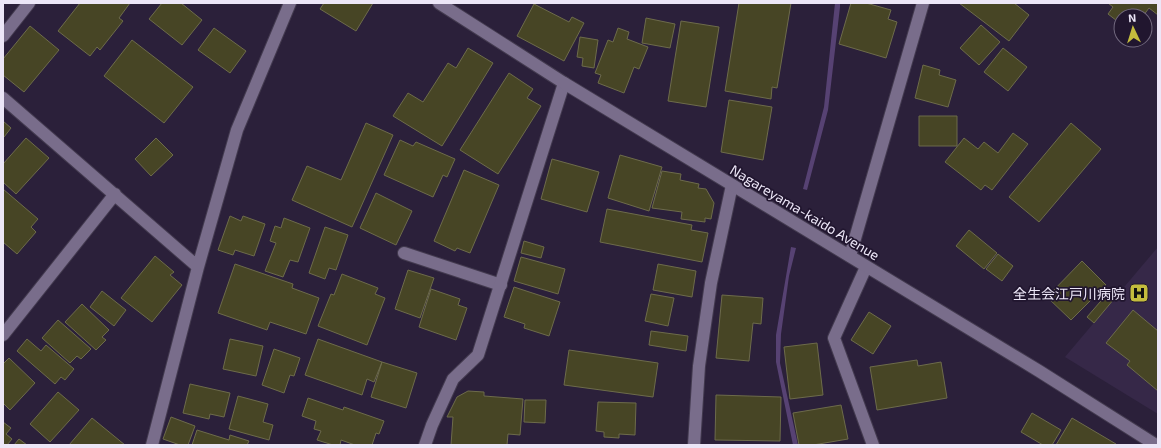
<svg xmlns="http://www.w3.org/2000/svg" width="1161" height="448" viewBox="0 0 1161 448" font-family="'Exo 2','Noto Sans JP',sans-serif">
<rect width="100%" height="100%" fill="#2b203a"/>
<path fill="#362848" d="M1158 247V414L1065 357Z"/>
<path fill="#574273" d="M835 3H840V7L828 110 807 190 803 189 824 107Z
M791 247 796 248 789 276 781 334 780 363 798 445H793L776 362V335Z"/>
<path fill="#474525" stroke="#6d6b4b" d="M80 3H130L119 18 123 21 100 50 97 47 90 56 58 31Z
M162 3H181L202 20 182 45 149 19Z
M324 3H373L356 31 320 9Z
M739 3H791L777 88 772 87 771 99 725 91Z
M851 3H866L891 10 888 19 897 22 886 58 839 44Z
M959 3H1014L1029 15 1009 41Z
M1108 3H1158V15L1149 8 1143 16H1121V24L1108 14 1113 7Z
M534 4 569 22 572 17 584 23 564 61 517 36Z
M646 18 675 24 670 48 642 43Z
M681 21 719 27 706 107 668 101Z
M981 25 1000 42 979 65 960 48Z
M30 26 59 50 24 92 3 75V59Z
M214 28 246 51 230 73 198 50Z
M618 28 629 32 627 39 648 47 639 69 634 67 624 93 598 83 601 75 595 73 608 40 613 42Z
M580 37 598 40 594 68 582 66 583 58 577 57Z
M132 40 193 87 164 123 104 76Z
M468 48 493 63 442 146 393 116 408 93 423 102 448 63 456 68Z
M1003 48 1027 67 1008 91 984 72Z
M923 65 940 70 939 75 956 80 948 107 915 98Z
M509 73 533 89 527 98 541 106 498 174 460 150Z
M729 100 772 107 763 160 721 152Z
M919 116H957V146H919Z
M3 121 11 128 4 137H3Z
M366 123 393 135 352 227 292 200 307 166 341 180Z
M1071 123 1101 149 1039 222 1009 197Z
M1013 133 1028 144 992 190 985 185 981 190 945 162 964 138 978 149 984 142 998 153Z
M26 138 49 158 16 194 3 182V164Z
M156 138 173 155 151 176 135 159Z
M400 140 413 146 416 142 455 159 447 177 443 175 433 197 384 175Z
M620 155 662 167 649 211 608 198Z
M552 159 599 172 587 212 541 199Z
M464 170 499 185 470 253 457 248 455 251 434 241Z
M662 171 681 174 680 180 699 184 698 188 706 189 714 203 711 219 705 218V222L681 219 682 212 652 208Z
M3 189 38 219 31 227 36 232 17 254 3 242Z
M376 193 412 211 396 245 360 228Z
M607 209 692 225 691 230 708 233 702 262 600 242Z
M230 216 241 221 243 216 265 224 254 256 235 250 233 255 218 250Z
M284 218 310 228 298 262 290 260 283 277 265 271 276 243 270 241 275 226 281 228Z
M325 227 348 235 336 270 329 268 325 279 309 273Z
M969 230 997 253 984 269 956 246Z
M524 241 544 247 541 258 521 253Z
M998 254 1013 266 1002 281 986 269Z
M155 256 174 272 170 275 182 285 152 322 121 298Z
M521 257 565 269 558 294 514 281Z
M1082 261 1106 285 1071 320 1047 297Z
M235 264 293 284 292 288 319 298 306 334 270 322 267 330 218 313Z
M658 264 696 271 692 297 653 290Z
M408 270 434 278 420 318 395 309Z
M342 274 378 288 375 294 385 298 367 345 318 326 331 294 334 295Z
M514 287 560 302 549 336 524 328 525 324 504 317Z
M1113 287 1119 293 1094 323 1087 317Z
M431 289 460 299 458 305 467 308 456 340 419 327Z
M102 291 126 310 114 326 90 307Z
M651 294 674 298 668 326 645 321Z
M722 295 763 298 761 324 753 323 749 361 716 358Z
M82 304 109 330 102 337 106 340 96 350 65 322Z
M1133 310 1158 331V391L1127 365 1130 361 1106 343Z
M869 312 891 326 873 354 851 340Z
M58 320 91 349 81 359 77 356 70 363 42 338Z
M651 331 688 336 686 351 649 345Z
M27 339 41 351 46 345 74 369 65 380 61 377 55 384 17 351Z
M230 339 263 346 256 376 223 369Z
M318 339 382 362 374 382 367 379 362 395 305 375Z
M817 343 823 395 790 399 784 347Z
M274 349 300 358 294 376 290 375 284 393 262 385Z
M569 350 658 363 653 397 564 385Z
M9 358 35 383 10 410 3 403V364Z
M917 360 918 366 941 362 947 398 877 410 870 367Z
M382 362 417 373 406 408 371 397Z
M190 384 230 393 224 417 210 414 209 419 183 413Z
M468 391 484 392V396L523 399 520 435 508 434 507 445H451L453 417H447L457 397Z
M58 392 79 410 50 442 30 424Z
M716 395 781 397 780 441 715 440Z
M238 396 268 404 263 422 273 425 269 440 229 429Z
M308 398 343 410 344 407 384 421 379 434 376 433 372 445H355L341 440 340 445H333L317 440 321 431 314 429 316 421 302 416Z
M525 400H546L545 423 524 422Z
M598 402 636 403 635 435 619 434V438L604 437V432L596 431Z
M841 405 848 439 813 445H799L793 413Z
M1032 413 1061 430 1052 445H1043L1021 432Z
M171 417 195 426 188 445H180L163 439Z
M92 418 125 445H69Z
M1072 418 1116 444V445H1056Z
M3 422 11 428 6 434 12 439 7 445H3Z
M197 430 229 440 230 435 249 441 247 445H192Z
M19 439 27 445H14Z"/>
<g fill="none" stroke-linecap="round" stroke-linejoin="round">
<defs>
<path id="service" d="M404 253 501 285"/>
<path id="minor" d="M3 36 29 3
M3 98 198 267
M850 256 923 3
M866 267 834 338 873 445
M3 335 115 194
M152 445 198 267 237 130 290 3
M425 445 432 425 453 379 478 355 564 83
M694 445 699 366 711 283 732 185"/>
<path id="tertiary" d="M439 3 564 83 1039 371 1156 445"/>
</defs>
<use href="#service" stroke="#433a4f" stroke-width="14"/>
<use href="#minor" stroke="#433a4f" stroke-width="14"/>
<use href="#tertiary" stroke="#433a4f" stroke-width="14"/>
<use href="#service" stroke="#796d8b" stroke-width="12"/>
<use href="#minor" stroke="#796d8b" stroke-width="12"/>
<use href="#tertiary" stroke="#796d8b" stroke-width="12"/>
</g>
<defs>
<symbol id="hospital-square" viewBox="-11 -11 22 22"><rect x="-9" y="-9" width="18" height="18" rx="4" fill="#c4bc3d" stroke="#21162f"/><path d="M-5-5h3v3.5h4V-5h3V5h-3V1.5h-4V5h-3Z" fill="#111"/></symbol>
</defs>
<g fill-rule="evenodd">
<use href="#hospital-square" x="1128" y="282" width="22" height="22"/>
</g>
<g text-anchor="middle" dominant-baseline="central" stroke-width="3.5" stroke-linejoin="round" paint-order="stroke">
<g font-size="14" fill="#ece6f7" stroke="#21162f">
<text transform="translate(805 212) rotate(31)">Nagareyama-kaido Avenue</text>
</g>
<g font-size="14" fill="#ece6f7" stroke="#21162f" text-anchor="end">
<text x="1125" y="293">全生会江戸川病院</text>
</g>
</g>
<rect width="1161" height="448" fill="none" stroke="#ece6f7" stroke-width="8"/>
<g transform="translate(1133 28) rotate(356)"><circle r="19" fill="#21162f" stroke="#72697f"/>
<path d="M0-3L7 15L0 10L-7 15Z" fill="#c4bc3d"/>
<text y="-6" font-size="11" font-weight="bold" text-anchor="middle" fill="#ece6f7">N</text>
</g>
</svg>
